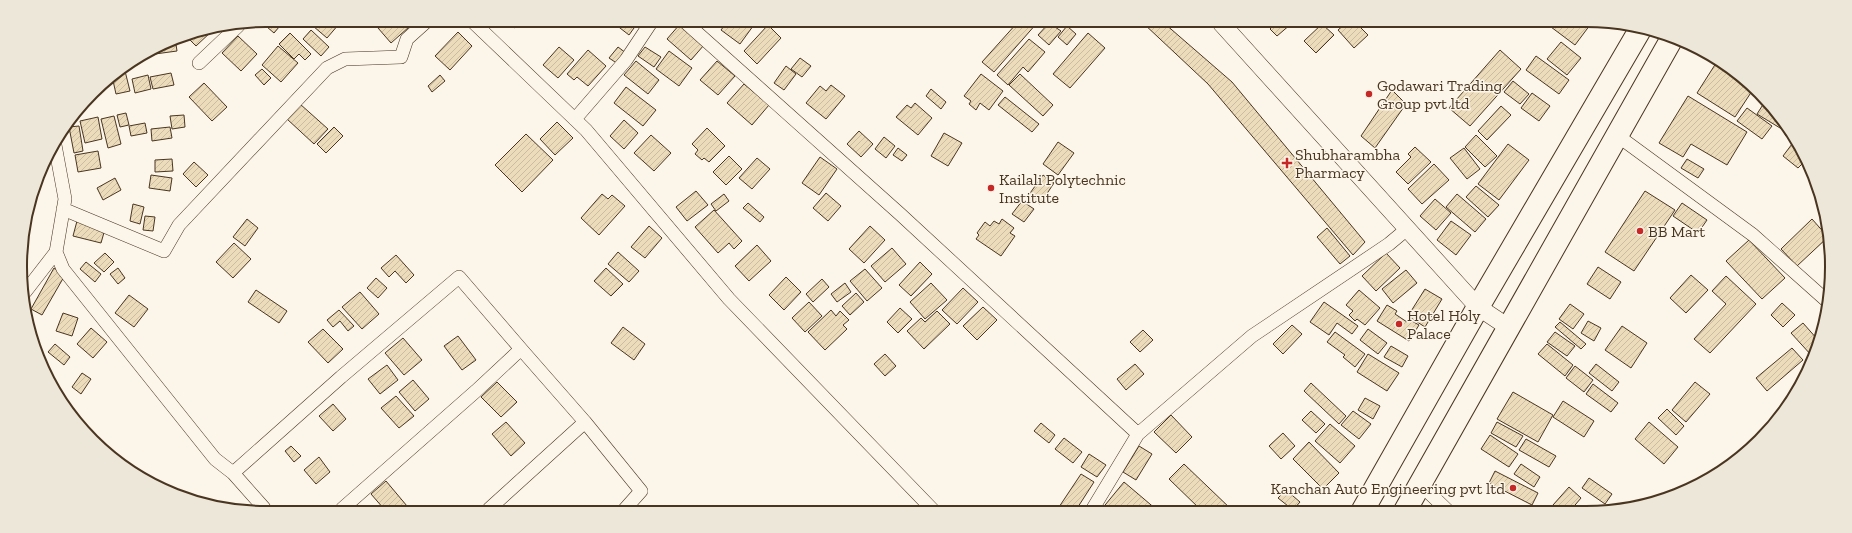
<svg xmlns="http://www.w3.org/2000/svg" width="1852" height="533" viewBox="0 0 1852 533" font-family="'Zilla Slab',serif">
<defs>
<pattern id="building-hatch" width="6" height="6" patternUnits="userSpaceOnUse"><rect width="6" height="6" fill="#ecdcbc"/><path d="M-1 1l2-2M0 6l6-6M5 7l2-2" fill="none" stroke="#ccbda1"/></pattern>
</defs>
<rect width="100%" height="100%" fill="#fbf6e9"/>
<path fill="url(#building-hatch)" stroke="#4a3520" d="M266 20H285L274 33 260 21Z
M306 20H334L339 24 327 38Z
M387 20H404L409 27 391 43 378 28Z
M506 21H521L515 28Z
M611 21H639L629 35Z
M727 22H756L740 44 721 30Z
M1017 23H1037L994 72 982 62Z
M1049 23 1061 31 1049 45 1038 35Z
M1143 23H1164L1232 82 1365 242 1353 255 1208 84Z
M1276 23 1291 24 1277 36 1270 29Z
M680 24 704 45 691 60 667 39Z
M1322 24 1334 35 1316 53 1304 41Z
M1345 24H1357L1368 35 1354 48 1338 30Z
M1547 24 1589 25H1590L1575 45Z
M768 25 781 38 757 64 744 51Z
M1067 26 1076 34 1067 45 1058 37Z
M311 30 329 47 321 56 303 39Z
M212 31 196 46 186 36Z
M458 32 472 46 450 70 435 56Z
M290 33 311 54 305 60 299 54 294 59 279 44Z
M1088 33 1105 48 1070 88 1053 74Z
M238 36 257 54 241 71 222 53Z
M175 38 177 51 155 54V50Z
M1029 39 1045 52 1028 72 1023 67 1008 85 997 75Z
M1561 42 1581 58 1567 75 1547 59Z
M278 46 298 63 281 82 262 65Z
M559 47 574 60 558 78 543 65Z
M618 47 626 53 618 64 609 58Z
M645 47 661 57 654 67 638 56Z
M588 50 606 66 588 86 577 77 574 80 567 74Z
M1500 50 1521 69 1470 126 1449 108Z
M669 51 692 68 679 86 656 69Z
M1536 56 1569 80 1559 94 1526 70Z
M800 58 811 66 802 77 791 69Z
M1718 60 1722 61 1752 91 1735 117 1697 93Z
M636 61 659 80 648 94 624 75Z
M717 61 735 76 718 95 700 80Z
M786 66 796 74 784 90 774 83Z
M262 69 271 78 264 85 255 75Z
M125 71 130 91 116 94 112 76Z
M171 73 174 85 153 89 150 77Z
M981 74 1003 91 989 110 980 103 976 110 969 104 971 101 964 96Z
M1020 74 1053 105 1043 116 1009 85Z
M148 75 151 89 135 93 132 79Z
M440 75 445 81 432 92 428 86Z
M1513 81 1529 94 1520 104 1504 92Z
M204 83 227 107 212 121 189 97Z
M744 84 769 105 752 125 727 103Z
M831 85 845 96 826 119 806 103 820 86 826 91Z
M626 87 656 110 643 126 614 103Z
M931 89 946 102 941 109 926 96Z
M1392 90 1406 104 1375 148 1361 136Z
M1532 93 1550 106 1539 121 1521 108Z
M1688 96 1747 132 1727 165 1691 144 1683 157 1659 143Z
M1005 97 1039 124 1032 132 998 105Z
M915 103 932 118 918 135 896 117 907 105 911 108Z
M1764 103 1788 127 1785 131 1757 114Z
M300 104 328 129 314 144 287 119Z
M1501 106 1511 115 1487 140 1478 131Z
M1747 108 1772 126 1762 139 1737 121Z
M126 113 129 125 120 127 117 115Z
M184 115 185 127 172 129 170 116Z
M114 116 121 144 108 148 101 119Z
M98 117 102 139 85 143 80 121Z
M624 120 638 133 624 149 610 136Z
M557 122 573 138 555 155 540 139Z
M145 123 147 133 131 136 129 126Z
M79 126 83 151 74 153 69 127Z
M170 127 172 138 152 141 151 129Z
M334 127 343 136 326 153 317 144Z
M707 128 725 146 709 162 704 158 702 160 695 154 698 150 692 144Z
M1789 128 1790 129 1795 142 1785 135Z
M859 131 873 144 861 157 847 144Z
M944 133 962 143 948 166 931 156Z
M526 134 553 160 522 192 495 165Z
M651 135 671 153 654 171 634 153Z
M1476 135 1497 156 1485 167 1465 147Z
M884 137 895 146 886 158 875 149Z
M1058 142 1074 153 1058 175 1043 164Z
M1508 144 1529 160 1499 200 1478 184Z
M1792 144 1799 150 1804 162 1798 168 1783 156Z
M1415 147 1431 162 1408 184 1396 172 1411 157 1408 154Z
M898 148 907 155 902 161 893 155Z
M1464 148 1480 169 1467 179 1450 158Z
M98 151 101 168 78 172 75 155Z
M729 156 742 169 726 185 713 172Z
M820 157 837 169 819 195 802 183Z
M757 158 770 169 752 189 739 178Z
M172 159 173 171 155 172V160Z
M1687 159 1704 169 1698 178 1681 168Z
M194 162 208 175 196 187 183 174Z
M1434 164 1449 180 1422 204 1408 189Z
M151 175 172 178 170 191 149 188Z
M1043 175 1054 183 1040 204 1028 196Z
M115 178 121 190 103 200 97 188Z
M1476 186 1499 205 1488 217 1466 197Z
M696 191 708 205 687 221 676 207Z
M1645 191 1675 210 1634 271 1605 252Z
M826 193 841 206 828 221 813 208Z
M602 194 608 199 612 195 625 206 599 235 581 218Z
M724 194 729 201 716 211 711 204Z
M1457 194 1486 219 1475 232 1446 207Z
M1435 199 1451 213 1436 230 1420 216Z
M1022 201 1034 209 1024 222 1012 214Z
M748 203 764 217 760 222 743 208Z
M1682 203 1707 220 1698 233 1673 216Z
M133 204 144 207 140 224 130 221Z
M714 210 742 241 734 249 729 243 718 253 695 227Z
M145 216 155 217 153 231 143 230Z
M247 219 258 228 245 246 233 237Z
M1002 219 1014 228 1010 233 1015 236 1001 256 976 239 979 235 977 233 985 222 990 226 994 221 999 224Z
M1812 219 1827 236V238L1797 266 1781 249Z
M77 221 105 229 101 243 73 236Z
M1451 221 1471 235 1456 255 1437 240Z
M649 226 662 238 645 258 631 247Z
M870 226 885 240 864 263 849 249Z
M1327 228 1350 256 1340 264 1317 237Z
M1749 240 1785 278 1762 299 1726 261Z
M234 243 251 259 233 278 216 262Z
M757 245 771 261 749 281 735 266Z
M892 248 906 264 885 282 871 266Z
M618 252 639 271 629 282 608 264Z
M105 253 114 262 104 272 94 263Z
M1386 253 1400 268 1376 291 1362 276Z
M396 255 414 275 406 283 395 271 389 277 381 268Z
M86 262 101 274 95 282 80 269Z
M920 262 932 274 911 296 899 285Z
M1598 267 1621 282 1610 299 1587 284Z
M54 268 65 275 42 315 31 309Z
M118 268 125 278 118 284 110 274Z
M606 268 623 284 611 296 594 281Z
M865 269 882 288 867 301 850 281Z
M1406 270 1417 283 1393 303 1382 289Z
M1691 275 1708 290 1686 313 1670 298Z
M1726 276 1756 304 1710 353 1694 339 1726 304 1712 291Z
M786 277 801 292 784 310 769 295Z
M376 278 387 288 378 298 367 288Z
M822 279 829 287 813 302 806 294Z
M845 283 851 292 837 302 831 294Z
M931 283 947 300 925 319 910 302Z
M963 288 978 302 957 324 942 310Z
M1425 289 1442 299 1425 327 1408 316Z
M256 290 287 311 279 323 248 302Z
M1359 290 1380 308 1365 325 1357 319 1355 321 1349 315 1353 311 1346 305Z
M360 292 379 314 362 329 342 307Z
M856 293 864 302 850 315 842 306Z
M129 295 148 309 134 327 115 313Z
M809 302 822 316 805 332 792 318Z
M1324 302 1358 326 1352 334 1337 323 1329 335 1310 322Z
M1782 303 1795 315 1783 327 1771 315Z
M1570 304 1584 314 1573 329 1559 319Z
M1387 305 1397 311 1395 314 1407 322 1408 319 1419 325 1409 341 1377 321Z
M983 307 997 320 977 340 963 326Z
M900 308 912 319 898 333 887 322Z
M339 310 354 326 348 331 340 321 333 327 327 320Z
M831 310 836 316 840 311 849 320 843 325 847 329 825 350 808 332Z
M937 311 950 324 924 349 907 331 921 318 925 322Z
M63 313 78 318 72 336 56 331Z
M1588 321 1601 328 1594 341 1581 333Z
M1560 322 1586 344 1581 349 1555 327Z
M1803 323 1818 340 1812 356 1791 333Z
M1292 325 1302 334 1283 354 1273 344Z
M1622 326 1647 343 1631 368 1605 350Z
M623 327 645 344 634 360 611 343Z
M91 328 107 342 93 358 77 344Z
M323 329 343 349 328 363 308 342Z
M1368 329 1387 343 1378 354 1360 340Z
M1143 330 1153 340 1140 352 1130 342Z
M1335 332 1365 354 1355 367 1343 357 1345 355 1327 342Z
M1555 332 1575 346 1567 356 1547 342Z
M458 336 476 360 462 370 444 346Z
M403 338 422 360 404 375 385 353Z
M55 344 70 357 64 365 48 352Z
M1547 344 1573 365 1565 376 1538 354Z
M1391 346 1408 356 1402 367 1384 357Z
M1792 348 1803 360 1767 391 1756 378Z
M885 354 896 366 885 376 874 364Z
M1368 354 1399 373 1387 391 1357 372Z
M1135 364 1144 374 1126 390 1117 379Z
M1596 364 1619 382 1612 391 1589 373Z
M387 365 398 380 380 394 368 379Z
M1575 366 1593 380 1584 392 1566 378Z
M82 373 91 379 81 394 72 387Z
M413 380 429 399 415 411 399 392Z
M497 382 517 402 501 417 481 397Z
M1695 382 1710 394 1686 422 1672 410Z
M1311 383 1346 416 1339 424 1304 391Z
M1593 384 1618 403 1611 412 1586 394Z
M1513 392 1553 415 1538 442 1497 419Z
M396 396 414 416 399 428 381 408Z
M1365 398 1380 406 1373 419 1358 410Z
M1563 401 1594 421 1584 437 1553 417Z
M333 404 346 419 333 431 319 416Z
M1667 409 1684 426 1676 435 1658 418Z
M1311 411 1325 424 1316 433 1302 420Z
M1353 411 1371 424 1359 439 1341 425Z
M1171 415 1192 437 1176 453 1154 432Z
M506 422 525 443 511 456 492 434Z
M1497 422 1523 436 1516 447 1491 433Z
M1649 422 1678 447 1664 464 1635 439Z
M1041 423 1055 435 1049 443 1034 431Z
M1330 424 1355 446 1340 463 1315 441Z
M1283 433 1295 446 1281 459 1269 446Z
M1490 435 1518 454 1509 467 1481 449Z
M1064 438 1082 452 1073 463 1055 449Z
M1526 439 1556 456 1549 467 1519 450Z
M1309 442 1339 473 1323 489 1293 459Z
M291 446 301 456 294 462 285 451Z
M1139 446 1152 454 1136 480 1123 472Z
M1089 454 1106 465 1097 477 1081 467Z
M319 457 330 472 316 484 304 470Z
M1184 464 1232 510H1201L1169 479Z
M1521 464 1540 477 1534 487 1514 474Z
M1495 471 1538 493 1532 505 1489 483Z
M1081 474 1094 482 1076 510H1057Z
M1589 478 1612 494 1605 504 1582 488Z
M386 481 407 506 404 509H384L371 494Z
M1124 482 1157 510H1101Z
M1569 487 1581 498 1570 511H1559L1553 505Z
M1286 490 1300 502 1293 510 1278 498Z"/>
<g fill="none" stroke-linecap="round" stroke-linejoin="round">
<defs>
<path id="minor" d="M472 21 586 130 729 299 933 510
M684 21 900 214 1138 434
M199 63 238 26
M575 119 626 60 652 21
M1618 136 1753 235 1827 301
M55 145 65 199 56 252 63 269 215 459 233 473 264 508
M63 209 164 251 179 225 327 68 345 59 401 57 407 39 427 21
M25 292 56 252
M585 422 641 491 625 509
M233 473 341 377 459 277 521 349
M1420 484 1448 511
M342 509 476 391 521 349 585 422 489 509
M1092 510 1138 434 1252 336 1389 244 1407 229"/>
<path id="tertiary" d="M1221 23 1478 307 1508 327"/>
<path id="trunk" d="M1363 510 1478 307 1641 28
M1405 511 1671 40"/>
</defs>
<use href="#minor" stroke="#4a3520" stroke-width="14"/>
<use href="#tertiary" stroke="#4a3520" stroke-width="18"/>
<use href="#trunk" stroke="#4a3520" stroke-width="24"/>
<use href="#minor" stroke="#fbf6e9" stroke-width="13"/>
<use href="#tertiary" stroke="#fbf6e9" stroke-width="17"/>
<use href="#trunk" stroke="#fbf6e9" stroke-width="22"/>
</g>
<g fill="#c62828" stroke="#fbf6e9" stroke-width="1.5">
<circle cx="1369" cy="94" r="4"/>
<path d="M1285 157h4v4h4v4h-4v4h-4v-4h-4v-4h4z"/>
<circle cx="991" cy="188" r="4"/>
<circle cx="1640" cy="231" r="4"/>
<circle cx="1399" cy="324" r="4"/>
<circle cx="1513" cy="488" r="4"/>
</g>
<g text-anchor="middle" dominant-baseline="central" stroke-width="3" stroke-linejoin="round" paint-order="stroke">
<g font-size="16" fill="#4a3520" stroke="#fbf6e9" text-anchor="start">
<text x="1377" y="85">Godawari Trading<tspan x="1377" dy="18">Group pvt ltd</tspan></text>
<text x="1295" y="154">Shubharambha<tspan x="1295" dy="18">Pharmacy</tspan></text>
<text x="999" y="179">Kailali Polytechnic<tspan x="999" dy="18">Institute</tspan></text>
<text x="1648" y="231">BB Mart</text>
<text x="1407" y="315">Hotel Holy<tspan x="1407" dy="18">Palace</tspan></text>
<text x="1505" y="488" text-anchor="end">Kanchan Auto Engineering pvt ltd</text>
</g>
</g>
<path d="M0 0H1852V533H0ZM266 27H1586A239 239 0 0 1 1825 266V267A239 239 0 0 1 1586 506H266A239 239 0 0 1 27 267V266A239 239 0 0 1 266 27Z" fill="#ede7d9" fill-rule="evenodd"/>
<path fill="none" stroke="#4a3520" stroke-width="2" d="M266 27H1586A239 239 0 0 1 1825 266V267A239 239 0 0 1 1586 506H266A239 239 0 0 1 27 267V266A239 239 0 0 1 266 27Z"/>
</svg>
